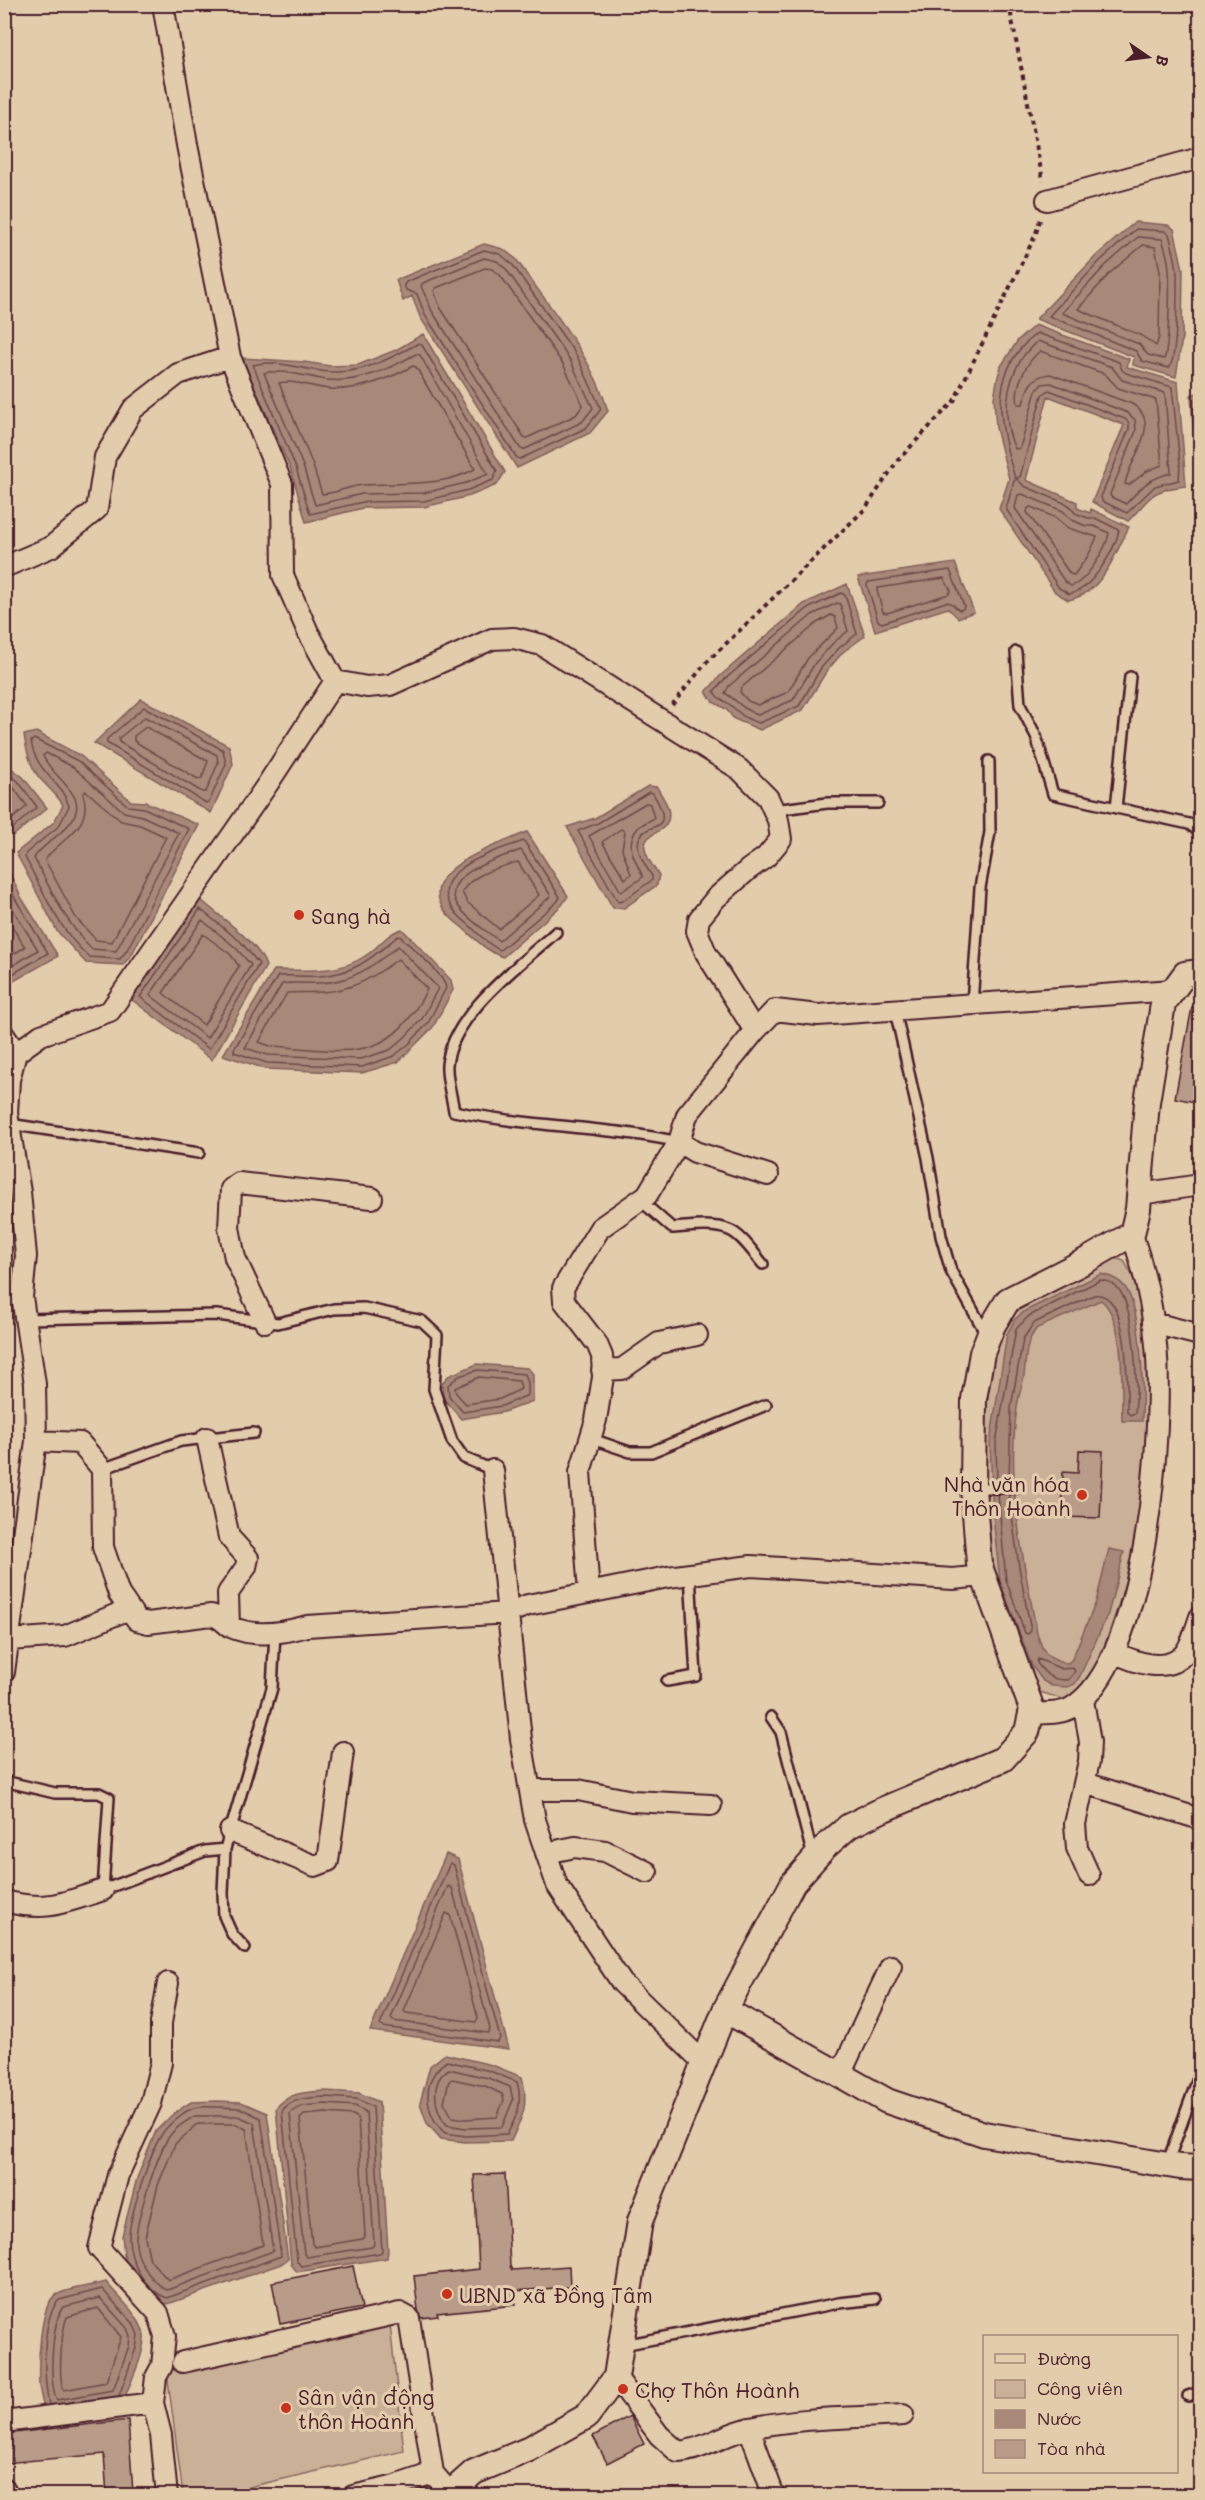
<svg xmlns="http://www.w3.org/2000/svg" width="1205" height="2500" viewBox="0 0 1205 2500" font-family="Mali,sans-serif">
<rect width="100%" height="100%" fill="#e3ccac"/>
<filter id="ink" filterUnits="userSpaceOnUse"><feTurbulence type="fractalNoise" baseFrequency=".0167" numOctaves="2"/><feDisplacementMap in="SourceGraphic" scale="12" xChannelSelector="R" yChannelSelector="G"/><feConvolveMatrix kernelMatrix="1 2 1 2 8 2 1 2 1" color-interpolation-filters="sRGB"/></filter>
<g filter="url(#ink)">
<path fill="#cab097" stroke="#8a6861" stroke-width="1.5" d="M1115 1258 1124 1261C1146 1295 1148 1334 1149 1374 1152 1464 1140 1548 1109 1633 1103 1650 1097 1672 1084 1686 1079 1691 1072 1695 1066 1700L1040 1692 1029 1677 989 1564 983 1458 986 1408 996 1345 1010 1315Z
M389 2316 404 2451 214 2495H183L166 2365Z"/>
<path fill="#a78879" stroke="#825e5a" stroke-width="1.5" d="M1135 222 1168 225 1174 229 1183 269 1182 338 1176 377 1133 365 1134 357 1036 319 1096 256Z
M484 244 503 249 516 259C549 307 592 355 608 411L590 433 517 468 420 317 412 296 403 301 396 280Z
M1035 325 1129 359 1127 367 1178 382 1186 486C1149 490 1152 497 1128 521L1092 502 1124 425 1048 396 1026 480 1077 502V508L1090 513 1091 509 1129 527C1115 554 1102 594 1068 600L1055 592 999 509 1009 479 996 428 994 398 997 380 1001 366 1018 340Z
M423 334 505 472 497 485 470 496 424 507 363 508 306 522 291 470 242 358 304 362 330 366 358 365 396 350Z
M1200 392V478L1196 472 1191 395Z
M955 563 974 612 958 618 948 608 875 631 858 577Z
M847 584 865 636 843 652 826 672 803 710 760 730 734 719 726 709 713 702 706 692 720 676 804 604Z
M141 699 229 746 233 764 211 813 94 743Z
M36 732 81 756 131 801 145 802 199 825 132 954 123 965 86 963 57 931 16 853 54 822 63 805C56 793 46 786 38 776 29 764 26 749 24 735Z
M4 763 23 777 47 808 14 835 7 836 4 830Z
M648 786 657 787C660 793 666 801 668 808 677 844 619 822 659 875L657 885 624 908H613L567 827 595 818Z
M527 832 568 896 562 905 503 957C486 952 473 936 459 925 396 875 492 848 527 832Z
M5 863 21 897 58 956 5 986Z
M199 898C218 916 259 942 266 966L212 1060 131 999Z
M402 929 451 980 453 990 433 1027 398 1062 362 1073 266 1069 223 1055 274 970C305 970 339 974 365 956 378 948 387 933 402 929Z
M1101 1274C1110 1276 1119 1279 1125 1287 1143 1313 1143 1389 1142 1421H1122C1121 1389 1127 1322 1101 1300L1037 1328C1025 1342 1026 1359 1024 1376 1022 1387 1018 1397 1017 1408 1006 1483 1023 1560 1037 1633 1042 1651 1047 1661 1068 1663L1072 1659 1096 1602 1109 1549 1124 1552 1108 1614 1080 1676 1075 1684 1068 1687 1052 1686 1043 1681 1032 1666 1000 1582 993 1516 990 1443 1007 1334 1015 1319 1025 1311Z
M477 1364 528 1368 533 1374V1401L504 1412 461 1419 443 1398 442 1383 448 1376Z
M446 1854 458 1859 509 2049 370 2031Z
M445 2054 492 2065 522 2077C529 2105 523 2116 511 2141L465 2142 441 2139 427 2123 420 2103 430 2066Z
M325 2091 359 2093 379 2102 388 2251 387 2258 297 2272 291 2264 276 2108C289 2092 306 2092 325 2091Z
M217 2101 241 2102 267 2113 288 2259 281 2264 168 2304 158 2301 130 2272 124 2255 122 2236 137 2178 156 2131 174 2113 191 2102Z
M106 2282C118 2297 137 2313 143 2331 149 2347 128 2387 122 2404L45 2413C43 2404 40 2394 39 2385 38 2367 39 2304 56 2295 68 2288 92 2286 106 2282Z"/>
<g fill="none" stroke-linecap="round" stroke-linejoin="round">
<path stroke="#6f494a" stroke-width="1.5" d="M1136 229 1165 231 1169 234C1172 246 1176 259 1177 271 1177 289 1178 357 1169 368L1142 361 1136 351 1049 316 1100 261Z
M1138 237 1162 239C1165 248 1169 261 1169 271 1170 285 1169 351 1164 359L1148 355 1139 344 1062 313 1105 266Z
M1143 245 1155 247 1160 271 1159 337 1156 346 1142 336 1078 309 1111 272Z
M484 250 500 254 512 264 577 356 601 409 586 428 520 459 517 458 425 315 417 294 406 290 404 285 406 282Z
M484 258 497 261 506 269 570 360 593 408 582 422 523 450 520 448 432 311 421 286 423 283Z
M485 268 492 269 500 275 563 364 583 405 576 415 527 438 524 437 440 307 434 291 436 288Z
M1037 333 1119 362 1122 370 1126 373 1172 387 1180 464 1179 480 1155 486 1127 513 1102 501 1101 497 1129 429V423L1125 419 1049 390 1042 395 1020 477 1015 478C999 425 987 371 1037 333Z
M1038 341 1112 367 1122 380 1165 393 1171 473C1148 479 1142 486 1126 504L1111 497 1110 494 1136 431 1135 420 1128 413 1051 383 1042 384 1036 391 1020 448 1015 449C999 414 1007 365 1038 341Z
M419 343 422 345 497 471 493 480 468 490 424 501 363 502 310 514 296 468 253 365C277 358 307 372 332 372 364 373 391 358 419 343Z
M1040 351 1105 374 1118 388 1156 400 1162 465 1147 471 1129 485 1125 484C1129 459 1164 423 1132 404L1050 374C1031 376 1027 388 1023 404H1018C1014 387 1026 362 1040 351Z
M416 354 420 355 488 474 466 483 423 493 362 494 315 505 303 466 264 373C283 368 309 378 328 380 360 383 389 369 416 354Z
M413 366 416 367 475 469C440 488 401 482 363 485 349 486 335 494 322 494L312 463 279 383C294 379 313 388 329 389 359 391 387 380 413 366Z
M1017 479 1024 486 1069 505 1075 513 1088 518H1095L1119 530C1115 550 1091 591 1069 594L1059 588 1006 509 1014 481Z
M1022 494 1063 511 1072 520 1086 526H1094L1109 533C1107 547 1086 583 1071 586L1065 582 1015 508 1018 495Z
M1031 507 1056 518 1068 528 1097 537 1088 556 1074 575 1070 574 1027 512 1028 508Z
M950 570 964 606 963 609 959 610 951 603 946 602 882 623 878 621 867 585 868 582Z
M944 578 951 591 949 594 887 613 883 612 877 591 878 588Z
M841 593 845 595 857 634 839 648 821 668 799 706 759 723C742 718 742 714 729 704 722 699 717 699 714 691L724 680 807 609Z
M837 603 840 604 848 631 833 643 815 663 793 700 758 715C744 711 738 701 725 693L729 686 812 615Z
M831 615 835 617 838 628 808 658 788 692 758 705 748 701 740 692 741 688 817 623Z
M144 707 223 750 226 764 209 802 206 803 107 743V739Z
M145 717 217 755 218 763 206 792H202L119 742V738Z
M146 727 208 761 202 778 198 779 134 741V736Z
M34 739 78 761 128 806 144 808 189 829 127 950 120 959 89 957C59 930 43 892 25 857L26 853 59 826 69 806C61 780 36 773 31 741Z
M46 753 73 767 124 812 142 816 179 833 116 951 92 949C66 924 51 890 34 858 42 842 86 824 75 798 67 782 51 773 43 756Z
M4 770 18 781 37 807 12 829 4 830
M4 779 13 787 27 806 9 822 4 823
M86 791 121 821 140 825 166 837 112 942 96 940 76 918 45 860C58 839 94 830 83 794Z
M649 792 653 793C657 801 664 811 662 820 660 827 652 827 647 830 628 841 644 864 652 876V880L623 901 618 902 578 831 598 823Z
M646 803 650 804 654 818C649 822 642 823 638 828 623 845 636 861 643 877L621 892 589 836Z
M621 829 625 832 622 849 631 874 625 879 602 842Z
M524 841 560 897 557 902 500 950C489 946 477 932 468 924 409 877 485 854 524 841Z
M521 850 551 896 499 941C487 931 468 920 459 907 435 875 500 858 521 850Z
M518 862 539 895 499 929 467 902 462 892C471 874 500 867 518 862Z
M4 877 16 900 48 953 4 979
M4 895 38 950 4 971
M200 909 241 942 259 964 209 1049 140 997Z
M4 914 25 947 4 960
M202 920 236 948 251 965 207 1038 150 995Z
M203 934 230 954 239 966 204 1025 163 993Z
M398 936 401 937C412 948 444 974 446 988L428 1023 409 1044 394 1056 362 1067 267 1063 234 1052V1049L278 976C292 975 306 977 320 976 357 973 371 958 398 936Z
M398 946 438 988 422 1019 404 1038 390 1050 361 1059 268 1055 245 1048 282 984C294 982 307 984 319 983 353 982 373 966 398 946Z
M398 959 427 989C388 1068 344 1050 270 1046L259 1042 287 993C298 992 310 993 321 992 352 991 374 977 398 959Z
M478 1370 525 1374 528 1383V1395L502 1406 463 1412 449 1396 448 1385 459 1376Z
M479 1377 519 1381 521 1389 500 1399 466 1404 456 1393 455 1388Z
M997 1482 996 1443 1016 1329 1029 1316 1100 1280C1108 1281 1116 1284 1120 1291 1135 1313 1138 1387 1135 1413L1130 1415 1127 1412C1127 1389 1131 1289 1094 1295L1034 1323 1023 1339 1011 1407 1009 1482
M998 1494 1006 1580 1025 1633 1028 1634 1031 1631 1019 1567 1009 1494
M1038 1659 1062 1669 1073 1668 1075 1672 1068 1680C1051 1680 1047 1676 1037 1663Z
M450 1863 454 1865 500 2038 498 2042 383 2027 380 2025Z
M448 1886 452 1888 490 2029 488 2033 393 2021 391 2018Z
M446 1913 450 1915 478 2018 476 2022 406 2013 404 2011Z
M447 2061 490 2071 517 2082C523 2102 517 2117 507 2134L466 2136 445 2133C423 2114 421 2077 447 2061Z
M449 2069 488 2078 510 2087 513 2100 502 2127 466 2128 447 2125C434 2110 429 2081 449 2069Z
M452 2079 485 2086 502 2094 504 2100 497 2117 466 2119 452 2117 444 2102 449 2081Z
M325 2097 357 2099 373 2107 382 2251 380 2253 301 2266 297 2261 282 2111C292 2097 310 2098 325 2097Z
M326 2104 355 2106 366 2112 374 2244 372 2247 307 2257 304 2254 290 2113 302 2106Z
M217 2107 240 2108 261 2118 281 2256 167 2298C144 2290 130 2262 129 2239 128 2220 151 2150 162 2134 168 2125 183 2111 194 2108 201 2106 210 2107 217 2107Z
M326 2113 353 2115 358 2118 365 2236 362 2239 315 2247 312 2244 300 2119 304 2115Z
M195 2116H238L254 2123 273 2251 167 2290C150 2281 134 2257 136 2237 138 2215 156 2159 167 2140 173 2129 185 2122 195 2116Z
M198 2124H236L246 2129 263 2245 168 2280 150 2260 145 2237 158 2185 175 2144Z
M100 2298 127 2328 130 2336 129 2346 113 2390 57 2400C48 2384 52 2321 63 2307Z
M98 2308 121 2337 106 2382 64 2390C57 2378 62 2330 67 2317Z
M49 2405C44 2380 40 2320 59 2300L102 2289 133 2323 138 2335 136 2348 119 2396"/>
</g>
<path fill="#b89b88" stroke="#4a1f2b" stroke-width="1.5" d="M1192 1007H1200V1103L1175 1098Z
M1079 1450 1103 1451 1100 1518 1061 1517 1063 1472 1078 1473Z
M505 2174 510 2266 512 2270 569 2266 570 2287 514 2291 516 2305 437 2313 438 2316 421 2318 418 2310 414 2276 479 2269 474 2175Z
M353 2266 362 2308 280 2324 272 2282Z
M630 2416 644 2444 607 2463 593 2436Z
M128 2420 133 2493 107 2495 104 2454 4 2463V2434Z"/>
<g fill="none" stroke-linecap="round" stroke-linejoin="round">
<defs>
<path id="service" d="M1016 652 1020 705 1036 736 1053 794 1189 824 1200 832
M1116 808 1130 677
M774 810 827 803H878
M556 932C520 965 452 1014 447 1065 446 1079 452 1097 454 1111 528 1127 605 1126 679 1142
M972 1004 980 888 990 832 989 761
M895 1010 928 1158 941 1236 951 1271 986 1334
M9 1124 199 1153
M640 1200 672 1228C689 1227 713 1223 729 1230 742 1235 754 1254 763 1264
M25 1319 217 1315 278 1323 334 1309 364 1308 422 1321 437 1335 434 1389 452 1441 464 1458 493 1470
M589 1438 630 1452H651L766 1405
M102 1469 181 1441 254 1433
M974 1488H1016
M667 1681 696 1676 690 1574
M771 1717 781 1732 813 1857
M4 1781 55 1793H99L109 1798 103 1890 205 1851 225 1849
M245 1948 232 1934 224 1916 223 1893 225 1849 272 1688 275 1633
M1167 2164 1200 2073
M623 2345 839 2303 875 2299
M1188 2396 1200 2392"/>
<path id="minor" d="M163 4 187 145 230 357 282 484 283 575 308 632 335 681 367 687 390 685 492 639 514 638 542 645 739 769 768 798 778 820 781 839 766 857 749 869 716 898 699 919 697 931 706 953 755 1031
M1047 200 1200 158
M4 567 51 547 97 509 105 457 133 409 178 374 230 357
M4 1035 16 1053
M679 1142 695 1152 768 1175
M1140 1194 1200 1185
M265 1322 235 1258 229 1228 231 1189 239 1183 372 1198
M1153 1323 1200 1335
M602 1370 622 1369 659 1343 697 1335
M207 1438 229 1537 248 1558 246 1567 228 1593 229 1626
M36 1441 80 1443 102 1469 103 1547 119 1594 137 1620 148 1623 211 1615C224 1618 222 1623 231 1627 255 1638 283 1633 307 1626L508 1613 528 1605 668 1577 751 1566 953 1579 983 1576
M493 1470 521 1739 535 1820 557 1885 622 1983 704 2063
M589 1593 580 1472 596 1420 603 1377 602 1356 597 1344 564 1301 563 1288 600 1228 647 1195 679 1142 687 1115 755 1031 775 1010 818 1015 1173 990
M9 1640 65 1636 129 1609
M1114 1652C1134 1662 1167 1675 1185 1653 1192 1644 1196 1628 1200 1617
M4 1672 36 1441 35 1384 22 1297 26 1256 20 1192 7 1113 9 1080 16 1053 41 1035 110 1011 267 785 335 681
M1083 1700 1090 1742 1089 1761 1075 1824 1077 1848 1089 1875
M1031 1714C1043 1713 1061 1714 1071 1708 1147 1664 1164 1426 1156 1345 1153 1307 1144 1270 1132 1234
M1085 1783 1200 1819
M530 1790H578L632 1801 711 1805
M230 1831 315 1866 328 1861 343 1752
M546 1853 575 1847 605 1851 647 1872
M4 1901C47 1912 63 1903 103 1890
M840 2075 891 1966
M183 2362 400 2313 409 2318 433 2473 450 2493
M616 2377 659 2435 678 2452C704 2450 725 2433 751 2428 801 2417 852 2418 903 2415
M4 2422 153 2403
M749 2428 774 2496
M4 2488 7 2496
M167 2496 161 2435 153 2403 156 2377 162 2366 165 2336 158 2313 99 2248 118 2175 151 2103 161 2063V2023L168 1983
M353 2496 392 2487 433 2473"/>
<path id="tertiary" d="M725 2010 887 2101 984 2134 1180 2167 1200 2168
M447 2496 474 2472 527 2450 587 2416 616 2377 640 2221 725 2010 793 1883 825 1847 849 1826 884 1809 1003 1759 1027 1732 1032 1709 979 1564 973 1488 974 1399 982 1353 993 1325 1008 1300 1087 1260 1132 1234 1138 1209 1147 1102 1163 1004 1185 974 1200 972"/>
</defs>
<use href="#service" stroke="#4a1f2b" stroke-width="14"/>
<use href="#minor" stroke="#4a1f2b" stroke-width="24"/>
<use href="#tertiary" stroke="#4a1f2b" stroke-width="28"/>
<path stroke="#4a1f2b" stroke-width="4" stroke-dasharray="4.5 4.5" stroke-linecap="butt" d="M1009 4 1043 181
M672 705 706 663 865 509 898 460 954 401 1035 236 1041 217"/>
<use href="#service" stroke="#e3ccac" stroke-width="9"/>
<use href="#minor" stroke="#e3ccac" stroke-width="20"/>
<use href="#tertiary" stroke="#e3ccac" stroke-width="24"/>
</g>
</g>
<g fill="#c8321e" stroke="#e3ccac" stroke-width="2">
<circle cx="299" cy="915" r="6"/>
<circle cx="1082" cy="1495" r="6"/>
<circle cx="447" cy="2294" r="6"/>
<circle cx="623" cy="2389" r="6"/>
<circle cx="286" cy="2408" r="6"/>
</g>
<g text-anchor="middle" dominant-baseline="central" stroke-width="6" stroke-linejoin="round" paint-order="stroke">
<g font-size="21" fill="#4a1f2b" stroke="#e3ccac" text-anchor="start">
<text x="311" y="915">Sang hà</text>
<text x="1070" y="1483" text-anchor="end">Nhà văn hóa<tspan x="1070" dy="24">Thôn Hoành</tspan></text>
<text x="459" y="2294">UBND xã Đồng Tâm</text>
<text x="635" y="2389">Chợ Thôn Hoành</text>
<text x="298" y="2396">Sân vận động<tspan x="298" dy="24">thôn Hoành</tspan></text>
</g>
</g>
<rect width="1205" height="2500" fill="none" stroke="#e3ccac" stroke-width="24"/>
<rect x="12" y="12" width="1181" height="2476" fill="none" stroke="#4a1f2b" stroke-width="2" filter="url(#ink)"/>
<rect x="983" y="2335" width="195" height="138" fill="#e3ccac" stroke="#a68778" stroke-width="1.5"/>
<rect x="995" y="2354" width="30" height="9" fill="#e3ccac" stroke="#a68778" stroke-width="1.5"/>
<text x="1037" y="2365" font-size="18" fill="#4a1f2b">Đường</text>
<rect x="995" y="2380" width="30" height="18" fill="#cab097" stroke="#a68778" stroke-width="1.5"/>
<text x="1037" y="2395" font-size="18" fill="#4a1f2b">Công viên</text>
<rect x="995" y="2410" width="30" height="18" fill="#a78879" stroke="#a68778" stroke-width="1.5"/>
<text x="1037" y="2425" font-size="18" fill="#4a1f2b">Nước</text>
<rect x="995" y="2440" width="30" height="18" fill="#b89b88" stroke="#a68778" stroke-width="1.5"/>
<text x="1037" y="2455" font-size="18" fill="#4a1f2b">Tòa nhà</text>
<g transform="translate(1148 57) rotate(104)" stroke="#e3ccac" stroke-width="4.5" paint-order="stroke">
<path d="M0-4.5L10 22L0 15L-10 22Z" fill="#4a1f2b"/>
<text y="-9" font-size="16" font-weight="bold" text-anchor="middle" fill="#4a1f2b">B</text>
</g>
</svg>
